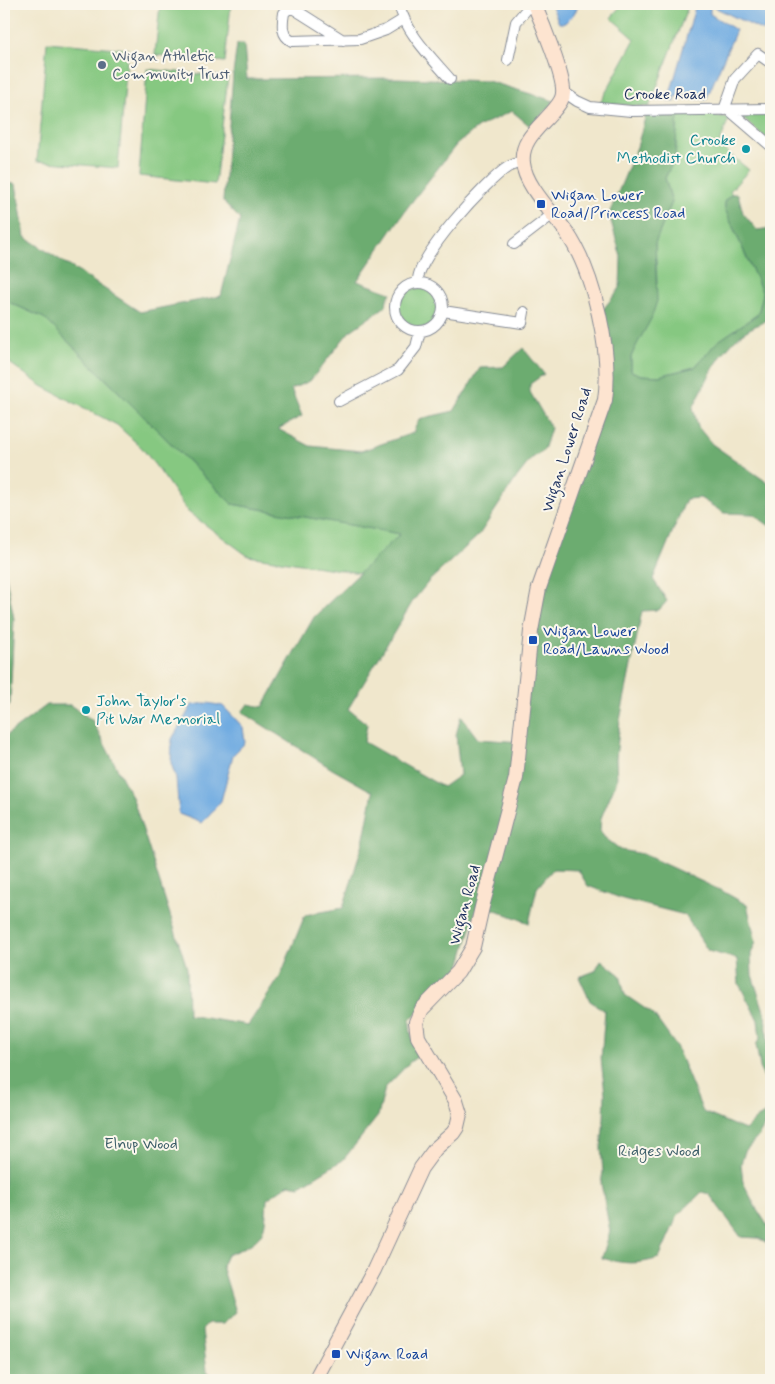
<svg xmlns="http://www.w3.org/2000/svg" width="775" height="1384" viewBox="0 0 775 1384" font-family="Mynerve,sans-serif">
<rect width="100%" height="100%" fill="#fbf7ec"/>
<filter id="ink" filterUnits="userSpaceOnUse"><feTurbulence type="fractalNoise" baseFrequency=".02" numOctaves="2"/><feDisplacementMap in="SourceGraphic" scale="10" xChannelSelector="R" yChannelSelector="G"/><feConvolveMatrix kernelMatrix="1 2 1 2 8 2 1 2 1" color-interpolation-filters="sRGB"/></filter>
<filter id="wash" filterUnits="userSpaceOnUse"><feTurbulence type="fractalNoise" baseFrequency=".0096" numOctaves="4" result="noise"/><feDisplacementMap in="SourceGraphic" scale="20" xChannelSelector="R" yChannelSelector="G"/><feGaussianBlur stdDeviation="1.12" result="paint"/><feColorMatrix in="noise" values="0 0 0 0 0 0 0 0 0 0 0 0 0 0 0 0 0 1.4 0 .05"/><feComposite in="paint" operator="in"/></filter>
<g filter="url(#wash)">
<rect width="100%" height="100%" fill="#f0e7cc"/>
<path fill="#86c881" stroke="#507c70" d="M160 4H231L225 62 155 55Z
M622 4H689L649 107 600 103 635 39 611 18Z
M47 42 128 49 118 168 37 161Z
M147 69 228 77 215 184 139 176Z
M737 114H771V142Z
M678 115H713L729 118 719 145 749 170 730 191 732 194 725 200V209L763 294 758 314 717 342 695 367 659 376 641 375 631 371V357L641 335 657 283 655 243 672 202 665 178 675 158Z
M399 308a20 20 0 1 1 40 0a20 20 0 1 1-40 0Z
M4 300 44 318 232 504 401 534 360 573 248 556 188 512 164 477 142 448 117 425 42 386 4 359Z"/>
<path fill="#6cac6f" stroke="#446e66" d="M237 44H244L247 79 397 78 488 81 554 101 531 127 512 111 478 127 456 145 407 208 357 281 391 293 387 299 386 306 349 332 310 381 291 389 302 416 278 429 310 446 361 451 413 433 419 419 454 411 480 368 503 367 523 348 544 374 530 384V392L551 428 544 450 531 459 517 477 479 535 429 581 413 601 348 709 367 724 364 742 443 787 460 775 456 735 461 716 478 739 522 742 537 608 609 389 601 312 620 288 621 257 609 214 637 147 646 114 678 115 675 158 665 178 672 202 655 243 657 301 651 319 635 348 631 357V371L641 375 659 376 695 367 717 342 758 314 763 294 725 209V200L732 194H738L743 213 757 230 771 228V318C762 323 752 327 743 333 719 351 706 382 693 408L698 427 712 444 771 485V527L753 514 724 513 700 498 686 499 653 579 667 601 659 610 642 611 620 720 616 759 617 780 601 818 600 830 604 837 621 850 643 854 724 892 747 905 756 942 751 954 752 975 765 1014 771 1074 765 1079 761 1072 756 1045 760 1038 758 1020 739 984 737 959 708 951 685 915 623 899 588 886 578 870 553 869 537 888 529 923 478 903 460 967 410 1020C409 1034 414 1042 421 1054L410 1062 385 1088 378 1116 343 1160 300 1186 289 1184 267 1199C265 1238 263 1240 227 1255L222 1266 236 1312 222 1324H208L202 1330 207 1371 217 1380H4V737L47 705H70L92 720 133 799 187 968 188 1015 248 1025 280 977 305 915 343 908 363 843 373 792 332 769 242 712 248 704 263 707 314 617 400 534 232 504 44 318 4 300V183L16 184 25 237 140 312 221 296 240 219 223 201 233 74Z
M4 566 14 619 10 704 4 712Z
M601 960 620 975 625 995 653 1014 676 1046 703 1112 745 1130 756 1119 766 1113 771 1114 758 1137 745 1151 741 1164 743 1182 755 1206 771 1231V1245L758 1238 741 1237 709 1194 702 1192 678 1215 659 1258C638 1265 622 1264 602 1258L610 1231 601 1183 603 1172 601 1148 604 1119 605 1093 601 1060 605 1011 590 1001 579 977 595 971Z"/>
<path fill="#71ace1" stroke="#466ea0" d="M551 4H580L573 15 565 23H559Z
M696 4H710V14L736 30 706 100 676 96 675 102 668 101Z
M713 4H760L771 9V14L763 31 714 7Z
M208 703 223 706 243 727 245 743 233 755 221 801 202 823 179 814 176 778 171 763 172 739 192 705Z"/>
</g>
<g filter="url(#ink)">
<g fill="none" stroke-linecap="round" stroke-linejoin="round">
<defs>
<path id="minor" d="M399 4C406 33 431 57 450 79
M343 40 294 9H288L284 13C282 24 281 36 292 41L360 39 386 30 404 19
M508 60 516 22 531 4
M564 92 577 101 590 107 631 111 771 109
M724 110 735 79 758 54 771 63
M729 110 771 146
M514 244 553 214
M418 282C415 259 487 180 508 167 512 165 517 163 522 162
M395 307a24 24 0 1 1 48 0a24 24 0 1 1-48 0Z
M443 311 522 323 524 312
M339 401 398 370 416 347 420 331"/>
<path id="secondary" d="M315 1380 374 1270 421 1168 435 1149 453 1133 457 1127 460 1114 456 1101 418 1037 416 1022 422 1009 458 972 473 947 482 907 516 778 531 631 539 588 605 400C612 352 594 273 567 233 554 214 525 186 523 163 520 140 541 126 554 110 558 105 563 100 563 93 565 78 541 20 534 4"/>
</defs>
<use href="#minor" stroke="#868b95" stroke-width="12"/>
<use href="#secondary" stroke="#868b95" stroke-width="16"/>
<use href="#minor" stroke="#fff" stroke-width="10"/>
<use href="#secondary" stroke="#fde4d0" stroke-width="14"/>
</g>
</g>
<circle fill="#5c6f8a" stroke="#fbf7ec" stroke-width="2" cx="102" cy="65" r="5"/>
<g fill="#0f9aa8" stroke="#fbf7ec" stroke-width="2">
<circle cx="746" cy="149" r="5"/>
<circle cx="86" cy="710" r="5"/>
</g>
<g fill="#1a4fb4" stroke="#fbf7ec" stroke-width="2">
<rect x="536" y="199" width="10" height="10" rx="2.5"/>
<rect x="528" y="635" width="10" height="10" rx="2.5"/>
<rect x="331" y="1349" width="10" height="10" rx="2.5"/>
</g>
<g text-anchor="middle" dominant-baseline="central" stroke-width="4" stroke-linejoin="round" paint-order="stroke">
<g font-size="16" fill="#4e5e75" stroke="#fbf7ec" text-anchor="start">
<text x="112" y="56">Wigan Athletic<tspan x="112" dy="18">Community Trust</tspan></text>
</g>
<g font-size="16" fill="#1b2f5e" stroke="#fbf7ec">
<text x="665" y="94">Crooke Road</text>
<text transform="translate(567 450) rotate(-72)">Wigan Lower Road</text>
<text transform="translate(465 905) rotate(-75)">Wigan Road</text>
</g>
<g font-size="16" fill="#0d838f" stroke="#fbf7ec" text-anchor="end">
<text x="736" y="140">Crooke<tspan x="736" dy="18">Methodist Church</tspan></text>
<text x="96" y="701" text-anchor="start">John Taylor's<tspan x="96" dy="18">Pit War Memorial</tspan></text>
</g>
<g font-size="16" fill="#164399" stroke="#fbf7ec" text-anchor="start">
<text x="551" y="195">Wigan Lower<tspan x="551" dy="18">Road/Princess Road</tspan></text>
<text x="543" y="631">Wigan Lower<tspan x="543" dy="18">Road/Lawns Wood</tspan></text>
<text x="346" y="1354">Wigan Road</text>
</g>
<g font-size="16" fill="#3b5d68" stroke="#fbf7ec">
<text x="141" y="1144">Elnup Wood</text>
<text x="659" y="1151">Ridges Wood</text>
</g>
</g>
<rect width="775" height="1384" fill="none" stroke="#fbf7ec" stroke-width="20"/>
</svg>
